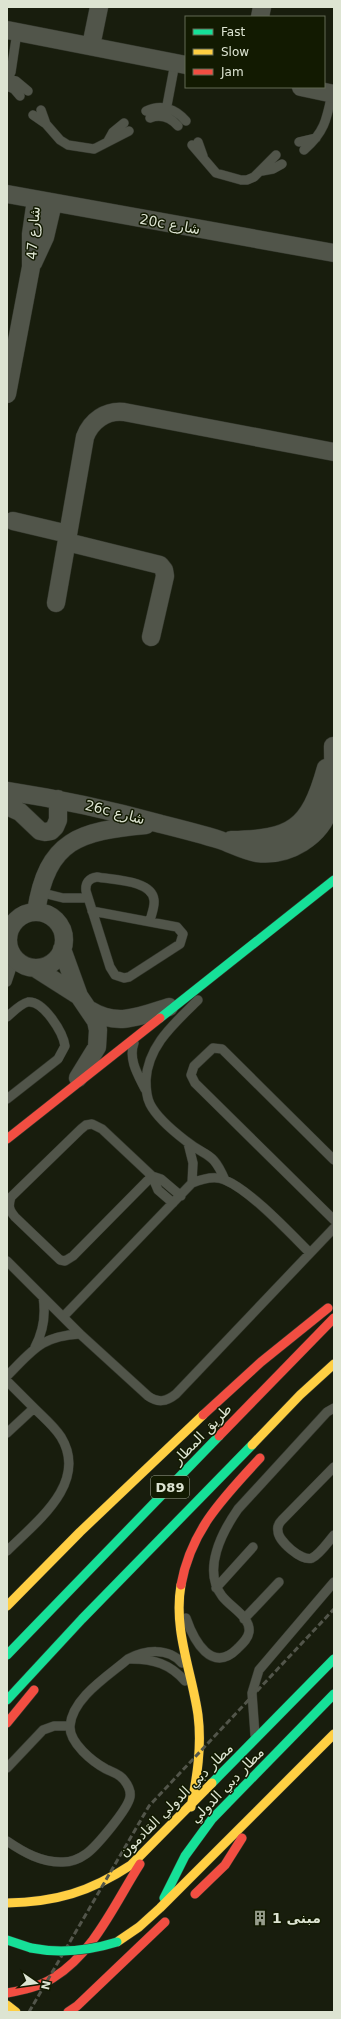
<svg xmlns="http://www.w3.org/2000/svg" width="341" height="2019" viewBox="0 0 341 2019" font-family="'DejaVu Sans','Noto Naskh Arabic',sans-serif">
<rect width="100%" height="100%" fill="#181d0d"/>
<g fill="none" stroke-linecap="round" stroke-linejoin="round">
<defs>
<path id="lane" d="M7 78 16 81 28 91
M7 81 11 72 17 32
M7 86 14 89 20 96
M41 110 46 124 60 140 68 145 94 149 129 131
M146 111C161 104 175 108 186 121
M33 115 46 124
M165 116 175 63
M150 118C161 114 170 117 178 126
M108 141 113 132 124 123
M198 142 203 156
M299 142 316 138
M192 145 216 173 241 180H247L254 177 276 155
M304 150C325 132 327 118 332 93
M262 171 273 169 282 164
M39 892 63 898H88
M92 911 177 927 183 934 180 944 129 977 124 978 115 975 110 967 86 891C85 883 89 878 97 877 113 880 152 880 154 900 155 907 151 915 150 921
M7 982 15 958
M198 1000C175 1023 148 1045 146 1080 146 1088 146 1096 150 1104 157 1118 173 1131 186 1141 207 1158 212 1150 225 1180
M7 1017C13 1012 20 1004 28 1002 43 1000 63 1032 65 1046L58 1059 7 1099
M134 1043C128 1059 138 1075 145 1089
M92 1124 102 1129 152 1176 73 1256 65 1261 60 1260 15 1217C9 1210 8 1206 11 1197L81 1129 86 1125Z
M188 1143 193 1163 192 1183
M334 1160 222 1049 213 1048 194 1066 191 1075 195 1083 334 1220
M173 1203 158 1190 152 1176 161 1179 181 1196
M7 1261 80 1334 148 1396C158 1403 166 1402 176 1394L334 1228
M63 1317 192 1183C202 1179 215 1175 225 1180 251 1191 289 1232 310 1253
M35 1347C44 1330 46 1315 43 1297
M7 1376C33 1350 41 1336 80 1334
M7 1381 34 1408
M7 1433 34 1408C43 1417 54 1426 61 1437 89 1483 36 1522 7 1551
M334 1467 282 1520C279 1523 277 1527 278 1531 278 1541 302 1562 312 1558 320 1554 328 1542 334 1535
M216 1588 253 1547
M186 1618C194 1641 212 1674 237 1649 242 1644 248 1639 249 1632 251 1617 230 1607 222 1596 202 1570 222 1532 238 1509L327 1412 334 1408
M244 1619 279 1582
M131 1659C154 1659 170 1664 185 1681
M255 1735 252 1693 259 1670 334 1582
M7 1768 43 1730 54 1726H70
M7 1841C23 1852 42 1863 63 1862 71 1862 79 1859 86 1854 96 1847 128 1809 130 1797 131 1791 128 1785 124 1780 120 1774 112 1772 106 1769 93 1762 69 1743 70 1726 72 1698 108 1676 128 1659 145 1650 168 1647 182 1663"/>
<path id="street" d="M260 17 262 7
M7 30 186 65
M91 46 99 7
M301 87 334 94
M7 194 334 253
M33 263 45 237 53 203
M7 394 31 267V234L36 200
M13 521 68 534
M67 542 160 565 164 570 165 576 151 637
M56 603 85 437C91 421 106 410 124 412L334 452
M7 791C59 799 110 810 161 824 181 829 201 834 220 840 232 844 244 851 257 853 288 857 322 837 330 806 335 786 333 766 333 746
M7 806 20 812 40 831 45 832 51 831 55 827 58 820V799
M231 840C292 839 309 829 326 768
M36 912C47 839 80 831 146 825
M8 940a28 28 0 1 1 56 0a28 28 0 1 1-56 0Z
M62 949 79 996 96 1021 98 1030 97 1047 78 1078
M35 968 79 996
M90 1010C117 1027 141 1016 169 1007"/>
<path id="fast" d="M160 1018 334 880
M7 1655 219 1436
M7 1700 82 1619 252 1445
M212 1783 334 1659
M164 1898 185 1856 212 1819 334 1694
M7 1940 31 1948"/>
<path id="slow" d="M252 1445 300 1395 334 1364
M181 1585C173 1630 192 1672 198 1715 202 1746 197 1777 191 1807
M7 1606 80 1532 203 1415
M7 1903C56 1902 90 1892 131 1865L212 1783
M117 1942 139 1927 160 1908 334 1734
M7 2005 16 2012"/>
<path id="jam" d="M7 1139 160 1018
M203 1415 261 1362 328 1308
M219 1436 334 1318
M181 1585C191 1530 223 1498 260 1458
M7 1723 34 1690
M195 1894 225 1865 242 1838
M7 1993C23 1990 39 1987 53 1978 94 1953 115 1903 140 1864
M68 2012 77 2006 165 1922"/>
</defs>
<use href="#lane" stroke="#33372c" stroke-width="10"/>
<use href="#street" stroke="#33372c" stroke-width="19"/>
<use href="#fast" stroke="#33372c" stroke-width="10"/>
<use href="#slow" stroke="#33372c" stroke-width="10"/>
<use href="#jam" stroke="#33372c" stroke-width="10"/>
<use href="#lane" stroke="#51554a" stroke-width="9"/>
<use href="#street" stroke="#51554a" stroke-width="18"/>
<use href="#fast" stroke="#16e098" stroke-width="9"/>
<use href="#slow" stroke="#ffcf43" stroke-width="9"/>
<use href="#jam" stroke="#f24e42" stroke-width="9"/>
<path stroke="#52554a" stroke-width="3" stroke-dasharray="6 3" stroke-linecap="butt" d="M29 2012 149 1806 334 1609"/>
<defs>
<path id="fast-bridge" d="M31 1948C61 1954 88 1951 117 1942"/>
</defs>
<use href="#fast-bridge" stroke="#33372c" stroke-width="10" stroke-linecap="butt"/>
<use href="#fast-bridge" stroke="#16e098" stroke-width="9"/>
</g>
<defs>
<symbol id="building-bare" viewBox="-9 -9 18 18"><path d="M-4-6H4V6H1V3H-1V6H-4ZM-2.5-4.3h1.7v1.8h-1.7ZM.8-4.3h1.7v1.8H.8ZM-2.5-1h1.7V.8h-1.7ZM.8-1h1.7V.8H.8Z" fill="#989e8d" stroke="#121a01" stroke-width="2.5" paint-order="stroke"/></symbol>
</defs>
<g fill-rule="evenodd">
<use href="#building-bare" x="249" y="1907" width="22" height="22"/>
</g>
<g text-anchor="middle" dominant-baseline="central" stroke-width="3" stroke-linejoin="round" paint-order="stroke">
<rect fill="#121a01" stroke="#a0a793" stroke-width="1" x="151" y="1476" width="38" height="22" rx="3"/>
<g font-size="13" font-weight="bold" fill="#dde4d2">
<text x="170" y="1487">D89</text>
</g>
<g font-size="14" fill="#dde4d2" stroke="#121a01">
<text transform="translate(170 224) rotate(10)">20c شارع</text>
<text transform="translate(33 233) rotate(-86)">شارع 47</text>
<text transform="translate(115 812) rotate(14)">26c شارع</text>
<text transform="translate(202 1434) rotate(-46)">طريق المطار</text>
<text transform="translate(227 1785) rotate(-46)">مطار دبي الدولي</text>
<text transform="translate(176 1800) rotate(-45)">مطار دبي الدولي القادمون</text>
</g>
<g font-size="14" font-weight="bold" fill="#dde4d2" stroke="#121a01" text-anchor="start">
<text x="272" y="1918">مبنى 1</text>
</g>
</g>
<rect width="341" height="2019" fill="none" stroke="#dde4d2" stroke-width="16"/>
<rect x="185" y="16" width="140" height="72" fill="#121a01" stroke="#636b55"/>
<rect x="193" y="29" width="20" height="6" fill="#16e098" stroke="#636b55"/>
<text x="221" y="36" font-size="12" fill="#dde4d2">Fast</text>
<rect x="193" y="49" width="20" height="6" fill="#ffcf43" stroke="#636b55"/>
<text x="221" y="56" font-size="12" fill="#dde4d2">Slow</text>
<rect x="193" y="69" width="20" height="6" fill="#f24e42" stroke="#636b55"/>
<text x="221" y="76" font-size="12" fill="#dde4d2">Jam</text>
<g transform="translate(36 1983) rotate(103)" stroke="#121a01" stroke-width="3" paint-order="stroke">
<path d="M0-3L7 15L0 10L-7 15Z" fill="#dde4d2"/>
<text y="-6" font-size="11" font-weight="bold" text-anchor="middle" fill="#dde4d2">N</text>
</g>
</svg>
